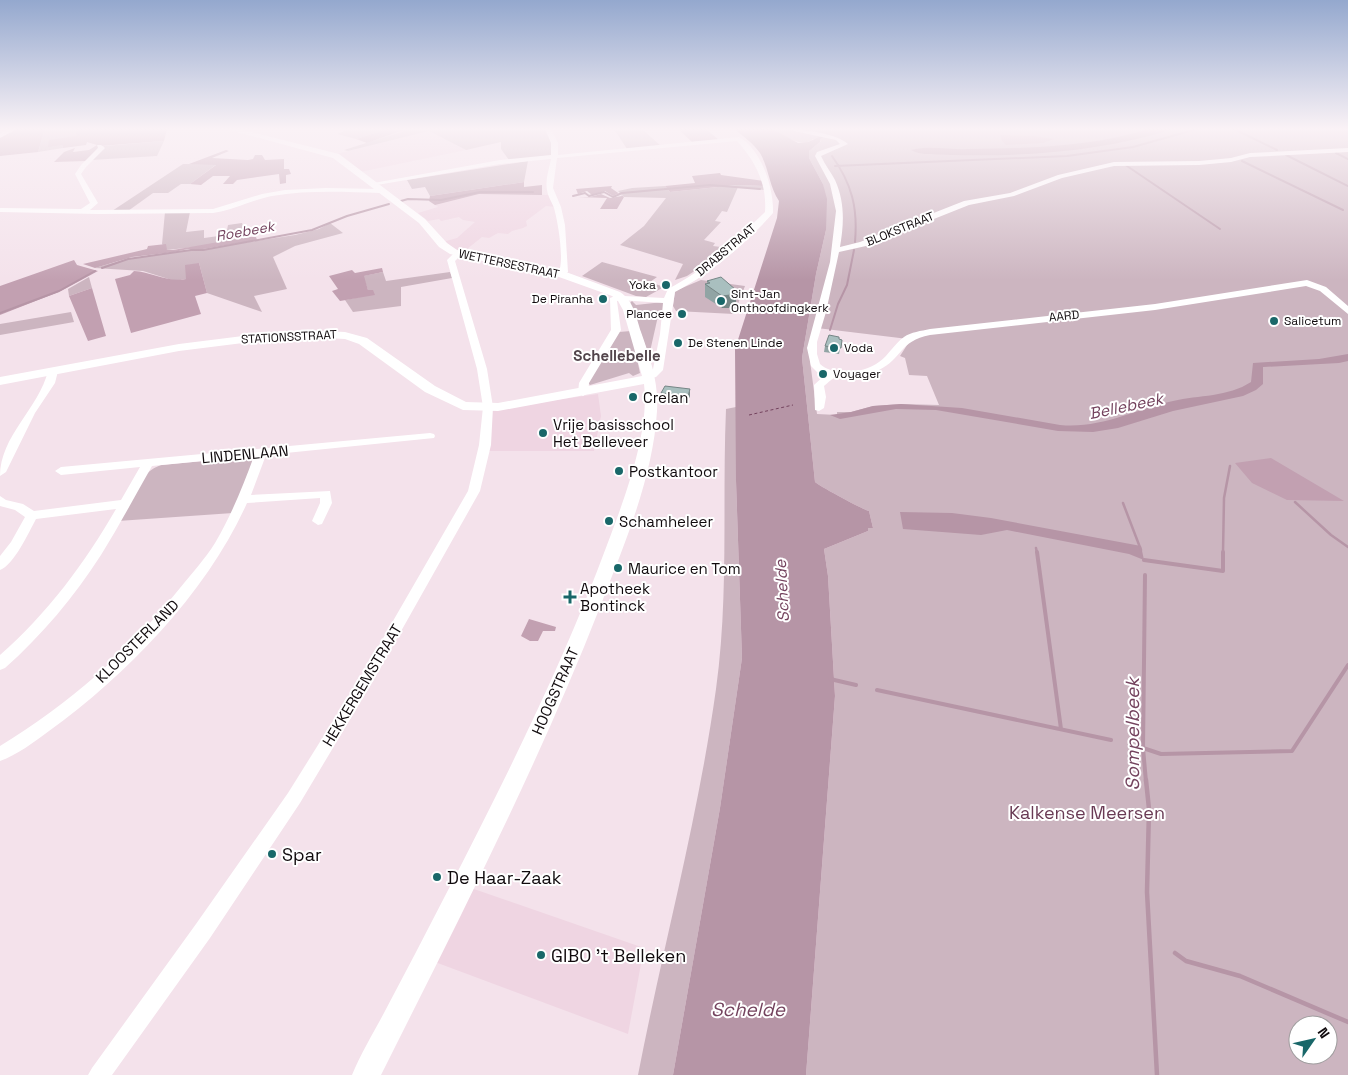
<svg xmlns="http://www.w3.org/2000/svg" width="1348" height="1075" viewBox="0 0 1348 1075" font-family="'Space Grotesk',sans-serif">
<rect width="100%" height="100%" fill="#f4e2eb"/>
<path fill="#efd5e2" d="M429 131 466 150 360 172 336 154Z
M479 194 550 195 556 207 546 206 526 221 527 226 523 228 512 231 508 234 498 233 489 238 482 237 467 249 464 248 460 251 449 246 444 240 446 241 457 238 475 222 463 220 459 217 441 221 439 219 428 221 418 213 438 207 435 205Z
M598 394 601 416 594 451H487L492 409Z
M471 888 644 948 628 1034 435 962Z"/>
<path fill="#ccb5c0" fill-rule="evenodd" d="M45 129H77L75 136 62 145 63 148 38 152Z
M349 129H387L356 139 337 134Z
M401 129 422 131 430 129H483L485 131 544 129 551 138 553 156 509 160 501 149V142L466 150 429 131 348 151 344 150 404 131Z
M614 129H642L661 146 627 149Z
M773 129H1348V1075H806L835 696 828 576 824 549 868 531V528H873L869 511C866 511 819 486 815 482L802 358 816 274 826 230 823 184 809 158V151L821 141 813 139C800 149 785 135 773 129ZM817 328 908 339 909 342 900 356 905 358 909 375 927 376 939 405 901 404 873 406 851 412H837V415L817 414 810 361V345ZM1298 1025H1328V1055H1298Z
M164 141 157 156 91 160 104 146Z
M528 161 524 182 430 196 425 187 412 189 407 180Z
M183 164H217L190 184H181L168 193H153L128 211H112Z
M737 185 764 186 765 190 738 187 727 212 722 211 715 221 721 222 704 240 715 243 713 246 729 248 687 276 675 280 683 264 620 245 644 226 666 198 624 197 618 191 632 188 665 186 670 192Z
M165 212H190L186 232 204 230V238L226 235 228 225 242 223 247 237 204 246 167 250 162 244Z
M330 223 343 233 295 246 273 257 287 289 254 296 262 312 207 293 199 263 186 279 175 281 143 271 95 268C120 260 142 256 168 253 180 252 190 249 203 249L295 235 319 229Z
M602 262 657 277 650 282 664 287 646 297 636 296 582 276Z
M383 272 386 281 450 272 452 278 401 287V306L353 312 345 300 374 294 368 290 363 276Z
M89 277 92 288 69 296 68 289Z
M701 280 745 286 734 314 676 311 673 306 675 291Z
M632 301 636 305 663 302 664 313 658 316 649 356 630 303Z
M71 312 74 322 0 335V324Z
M631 331 640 373 633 376 629 373 590 385 588 383 619 332Z
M736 407V481L742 658 720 808 673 1075H638C663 946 698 819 716 689 729 596 722 502 726 409Z
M246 457 252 459 253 463 233 513 118 521C129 501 138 473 161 465Z"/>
<path fill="#c2a0b1" d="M16 129H45L38 152 0 156V136Z
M77 129H167L164 141 100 146 86 161 54 162 64 152 75 148 73 152 89 150 97 145 87 142 86 145 63 148 62 145 48 147 49 140 75 136Z
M387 129 404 130 367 143 356 139Z
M678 129H706L719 140 692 142Z
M1000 135 1035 136 1054 139 1043 143 1006 145 1002 141Z
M226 150 229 151 212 158 248 160 253 159 255 155H262L265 160 284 159V169H289L291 174 286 175V183L280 184 279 174 237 180 233 184H223L230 176H213L201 185 190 184 216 165 189 164Z
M720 173 721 175 764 181V186L737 185 670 192 665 186 695 183 692 176Z
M524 182V187L542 185V195L479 194 435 205 429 201 430 196Z
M612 186 611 188 624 197 617 209H600L607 198 578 197H590L601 194 610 198 622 196 619 193 613 196 605 191 592 195 587 191 578 194 576 189Z
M247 237H256L257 240 203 249H188L174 252 132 257 95 268 83 264 147 249 148 246 166 244 167 250H173Z
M74 260 77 265 98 271 61 291 0 315V286Z
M199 263 207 293 195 296 201 314 131 333 115 279 130 275 134 271C152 272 168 283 186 279L185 265Z
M382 268 383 272 364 276 368 290H373L375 295 340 301 332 291 338 289 329 276 352 270 355 273Z
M92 288 106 336 88 341 69 296Z
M1271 458 1344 501 1287 500 1252 483 1235 463Z
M529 619 556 627 555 631H543L538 641H530L521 636Z"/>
<path fill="#b695a6" d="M734 129H773L798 143 808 142 819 137H823L820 139V142L809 151V158L823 184 827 199 826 230 816 274 802 358 815 482C819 486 866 511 869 511L873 528H868V531L824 549 828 576 835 696 806 1075H673L720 808 742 658 736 481 735 349 777 218 779 201C769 186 769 168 760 153 753 143 743 136 734 129Z
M1148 129H1174C1103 151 1027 157 952 155 940 154 921 156 911 150 930 145 950 150 969 149 1027 148 1093 147 1148 129Z
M1348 354V361L1339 363 1263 367V384L1256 390 1243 396 1173 411 1118 428 1093 432 1058 431 936 410 896 409 840 419 830 415 851 412 873 406 901 404 962 408 1060 425C1100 429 1134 410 1173 401 1199 395 1228 397 1251 382L1253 363 1319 359Z
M900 512 952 513 991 518 1141 546 1144 560 1129 554 1007 530 981 535 903 529Z"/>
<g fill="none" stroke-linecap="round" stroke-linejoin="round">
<path stroke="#b695a6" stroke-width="2" d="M1234 129 1277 150
M1336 153 1348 159
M1286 155 1348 186
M832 156C852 184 858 208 855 242
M1242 161 1343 210
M1124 164 1220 229
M835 166 1067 156 1133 147 1197 129
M573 196 585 193 589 196 604 192 613 197 622 193 710 185 760 189
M401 201 408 199 441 200 480 192H533
M102 268 128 259 191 250H203L312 230 347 216 389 204
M0 313 59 291 95 271
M830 330 838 304 847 285 854 250"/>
<path stroke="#b695a6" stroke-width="2.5" d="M1295 502 1331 535 1348 547
M1123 503 1141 550
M1036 548 1037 553
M1223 553 1224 498 1230 466"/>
<path stroke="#b695a6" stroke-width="4" d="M1037 552 1061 729
M1144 560 1223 571V552
M1145 575 1143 748 1146 782
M830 679 856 685
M877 690 1111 740
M1143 748 1161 754 1292 751 1348 665"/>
<path stroke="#b695a6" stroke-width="4.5" d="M1146 780 1149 809 1147 892 1157 1075
M1175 953 1186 961 1240 976 1348 1022"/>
<path stroke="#74435e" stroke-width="1" stroke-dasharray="3 2.5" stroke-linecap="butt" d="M749 415 793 405"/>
<path fill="#fff" fill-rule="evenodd" d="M9 129H17L0 138V134Z
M545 129H551L558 143V155L739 137C762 150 774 189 773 213 746 244 711 273 675 292L663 370 656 377 648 379 643 376 653 369 660 334 663 303 620 300 617 301 621 330 589 383 588 393 583 396 578 393 579 383 611 330 610 298 620 294 624 296 664 298 668 289C705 270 735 241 765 212 767 184 756 162 737 141L557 158 553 188 561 207 565 225 568 272 562 276 558 274C565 262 558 222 554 208 552 202 548 197 547 190 545 180 549 169 551 159L500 164 371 186 368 184 500 160 551 155V143Z
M785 129C802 129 836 133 848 144L821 156C825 165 831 172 835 180 845 202 844 224 840 247L860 242 964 201 1010 193 1058 175 1114 162 1199 161 1231 158 1250 153 1348 148V152L1250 157 1231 162 1199 165 1114 166 1062 178 1014 196 969 205 866 246 839 252 826 312 817 342V354L820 364C834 377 864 373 879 362 889 355 894 344 904 337 911 332 921 331 930 329L1155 304 1307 280 1326 287 1348 306V314L1320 291 1306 286 1155 310 930 335C899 341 902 359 879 370 865 377 852 375 837 377 832 378 828 383 824 386L826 397 824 408 819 411 815 410 814 385 825 375 817 372 811 366 807 348 830 262 836 211 830 184 815 156 817 152 840 144 836 140Z
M97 145H101L105 148 86 167 81 174 98 203 90 210 213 209 262 194 285 190 326 188 380 189 383 191 380 193C344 192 308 190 272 196 252 200 234 210 213 213L98 214 0 212V208L81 209 90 203 75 174 81 165 98 148Z
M455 252 462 254 455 261 487 369 493 407 491 445 480 491 373 681 300 803 210 938 112 1075H88L92 1068 196 924 288 793 363 673 468 491 479 445 483 407 477 369 447 260Z
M53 368 58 371 55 383 35 413 6 472 0 476C0 436 39 408 48 371Z
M430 433 434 434 435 436 434 438 266 455 251 495 330 491 332 503 322 524 318 525 312 521 320 503V498L247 503C208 591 127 675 49 731 34 742 17 755 0 761V746C69 704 129 651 180 588 192 573 205 559 215 543 231 516 243 486 254 456L152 466C135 496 119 526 101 555 74 597 42 635 5 668L0 670V655C47 614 85 563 116 509L36 519C29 532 14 565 0 570V556L11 542 25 517 15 510 0 506V496L6 500 23 504 34 511 121 500 140 467 61 475 55 471 61 467Z"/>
<path fill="#fff" fill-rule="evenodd" d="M226 129H239L339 154 425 219 447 243 457 250 566 272 620 292C634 301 636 317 641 332 650 358 659 383 657 411 653 478 624 545 600 607 537 768 458 921 381 1075H352C361 1053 374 1032 385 1011 405 973 425 935 445 896 504 782 562 666 607 545 624 500 650 432 644 384L498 411 463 410 425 392 359 344 345 339 326 338 251 342 179 351 0 385V377L179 344 251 335 326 331 345 332 367 338 435 386 466 402 498 403 642 376 623 310 618 301 612 296 559 277 450 254 439 247 419 223 333 158Z"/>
</g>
<path fill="#91a4a4" d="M707 281 736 303 731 304 729 308H722L705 297V284H707Z
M839 339 842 340 839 354 824 352 825 346Z
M661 393 690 396 687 403 661 400Z"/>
<path fill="#768686" d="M736 290V303L731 304 729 308H722V296L731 292Z
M690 389V396L687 403 688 396Z"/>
<path fill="#a9bfbf" stroke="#768686" d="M721 277 736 290 731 292 730 295 722 296 705 284 710 283 707 281Z
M829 335 839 337V339L842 340 841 348 825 346Z
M665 386 690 389 688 396 661 393Z"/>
<linearGradient id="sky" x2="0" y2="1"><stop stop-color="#94a8ce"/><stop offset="0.46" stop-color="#faf2f6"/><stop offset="1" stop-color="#faf2f6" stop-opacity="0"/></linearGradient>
<rect width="1348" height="280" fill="url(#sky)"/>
<g fill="#196769" stroke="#fff" stroke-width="2">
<circle cx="666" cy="285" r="5"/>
<circle cx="603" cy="299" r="5"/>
<circle cx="721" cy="301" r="5"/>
<circle cx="682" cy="314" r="5"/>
<circle cx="1274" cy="321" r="5"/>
<circle cx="678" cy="343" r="5"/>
<circle cx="834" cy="348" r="5"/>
<circle cx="823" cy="374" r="5"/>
<circle cx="633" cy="397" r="5"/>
<circle cx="543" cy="433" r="5"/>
<circle cx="619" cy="471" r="5"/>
<circle cx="609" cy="521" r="5"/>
<circle cx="618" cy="568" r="5"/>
<path d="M567.5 589.5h5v5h5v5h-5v5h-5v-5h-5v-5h5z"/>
<circle cx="272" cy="854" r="5"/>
<circle cx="437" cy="877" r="5"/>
<circle cx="541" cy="955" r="5"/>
</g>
<g text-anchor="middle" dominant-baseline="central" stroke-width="4" stroke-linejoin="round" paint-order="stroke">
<g font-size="12" fill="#100a0d" stroke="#fff">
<text transform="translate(900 229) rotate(-22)">BLOKSTRAAT</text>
<text transform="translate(726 250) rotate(-40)">DRABSTRAAT</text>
<text transform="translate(509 264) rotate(12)">WETTERSESTRAAT</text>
<text transform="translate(1064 316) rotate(-6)">AARD</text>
<text transform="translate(289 337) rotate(-3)">STATIONSSTRAAT</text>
</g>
<g font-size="12" fill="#100a0d" stroke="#fff" text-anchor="start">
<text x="656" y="285" text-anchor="end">Yoka</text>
<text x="731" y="294">Sint-Jan<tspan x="731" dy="14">Onthoofdingkerk</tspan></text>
<text x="593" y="299" text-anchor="end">De Piranha</text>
<text x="672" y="314" text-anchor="end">Plancee</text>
<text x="1284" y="321">Salicetum</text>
<text x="688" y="343">De Stenen Linde</text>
<text x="844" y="348">Voda</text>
<text x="833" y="374">Voyager</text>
</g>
<g font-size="14" font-style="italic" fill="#74435e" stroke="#fff">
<text transform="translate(245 231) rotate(-10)">Roebeek</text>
</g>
<g font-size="15" font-weight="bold" fill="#52444b" stroke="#fff">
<text x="617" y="355">Schellebelle</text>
</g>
<g font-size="15" fill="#100a0d" stroke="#fff" text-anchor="start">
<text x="643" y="397">Crelan</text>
<text x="553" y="424">Vrije basisschool<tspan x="553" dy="17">Het Belleveer</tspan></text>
<text x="629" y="471">Postkantoor</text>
<text x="619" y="521">Schamheleer</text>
<text x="628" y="568">Maurice en Tom</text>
<text x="580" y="588">Apotheek<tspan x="580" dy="17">Bontinck</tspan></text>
</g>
<g font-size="15" fill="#100a0d" stroke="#fff">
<text transform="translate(245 454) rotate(-5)">LINDENLAAN</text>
<text transform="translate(137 641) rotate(-45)">KLOOSTERLAND</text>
<text transform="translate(362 685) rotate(-59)">HEKKERGEMSTRAAT</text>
<text transform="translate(555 691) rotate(-66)">HOOGSTRAAT</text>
</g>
<g font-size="16" font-style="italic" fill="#74435e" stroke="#fff">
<text transform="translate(1126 406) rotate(-12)">Bellebeek</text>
<text transform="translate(782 591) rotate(-93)">Schelde</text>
</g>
<g font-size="18" fill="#693a54" stroke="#fff">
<text x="1087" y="812">Kalkense Meersen</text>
</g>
<g font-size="18" fill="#100a0d" stroke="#fff" text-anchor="start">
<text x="282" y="854">Spar</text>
<text x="447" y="877">De Haar-Zaak</text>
<text x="551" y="955">GIBO 't Belleken</text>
</g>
<g font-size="19" font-style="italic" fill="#74435e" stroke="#fff">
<text transform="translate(1132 734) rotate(-90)">Sompelbeek</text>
<text x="748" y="1009">Schelde</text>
</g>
</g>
<g transform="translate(1313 1040) rotate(56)"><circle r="24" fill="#ffffff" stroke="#9f9d9e"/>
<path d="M0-4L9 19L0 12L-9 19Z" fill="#196769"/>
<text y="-8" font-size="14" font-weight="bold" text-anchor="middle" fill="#100a0d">N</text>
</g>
</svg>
